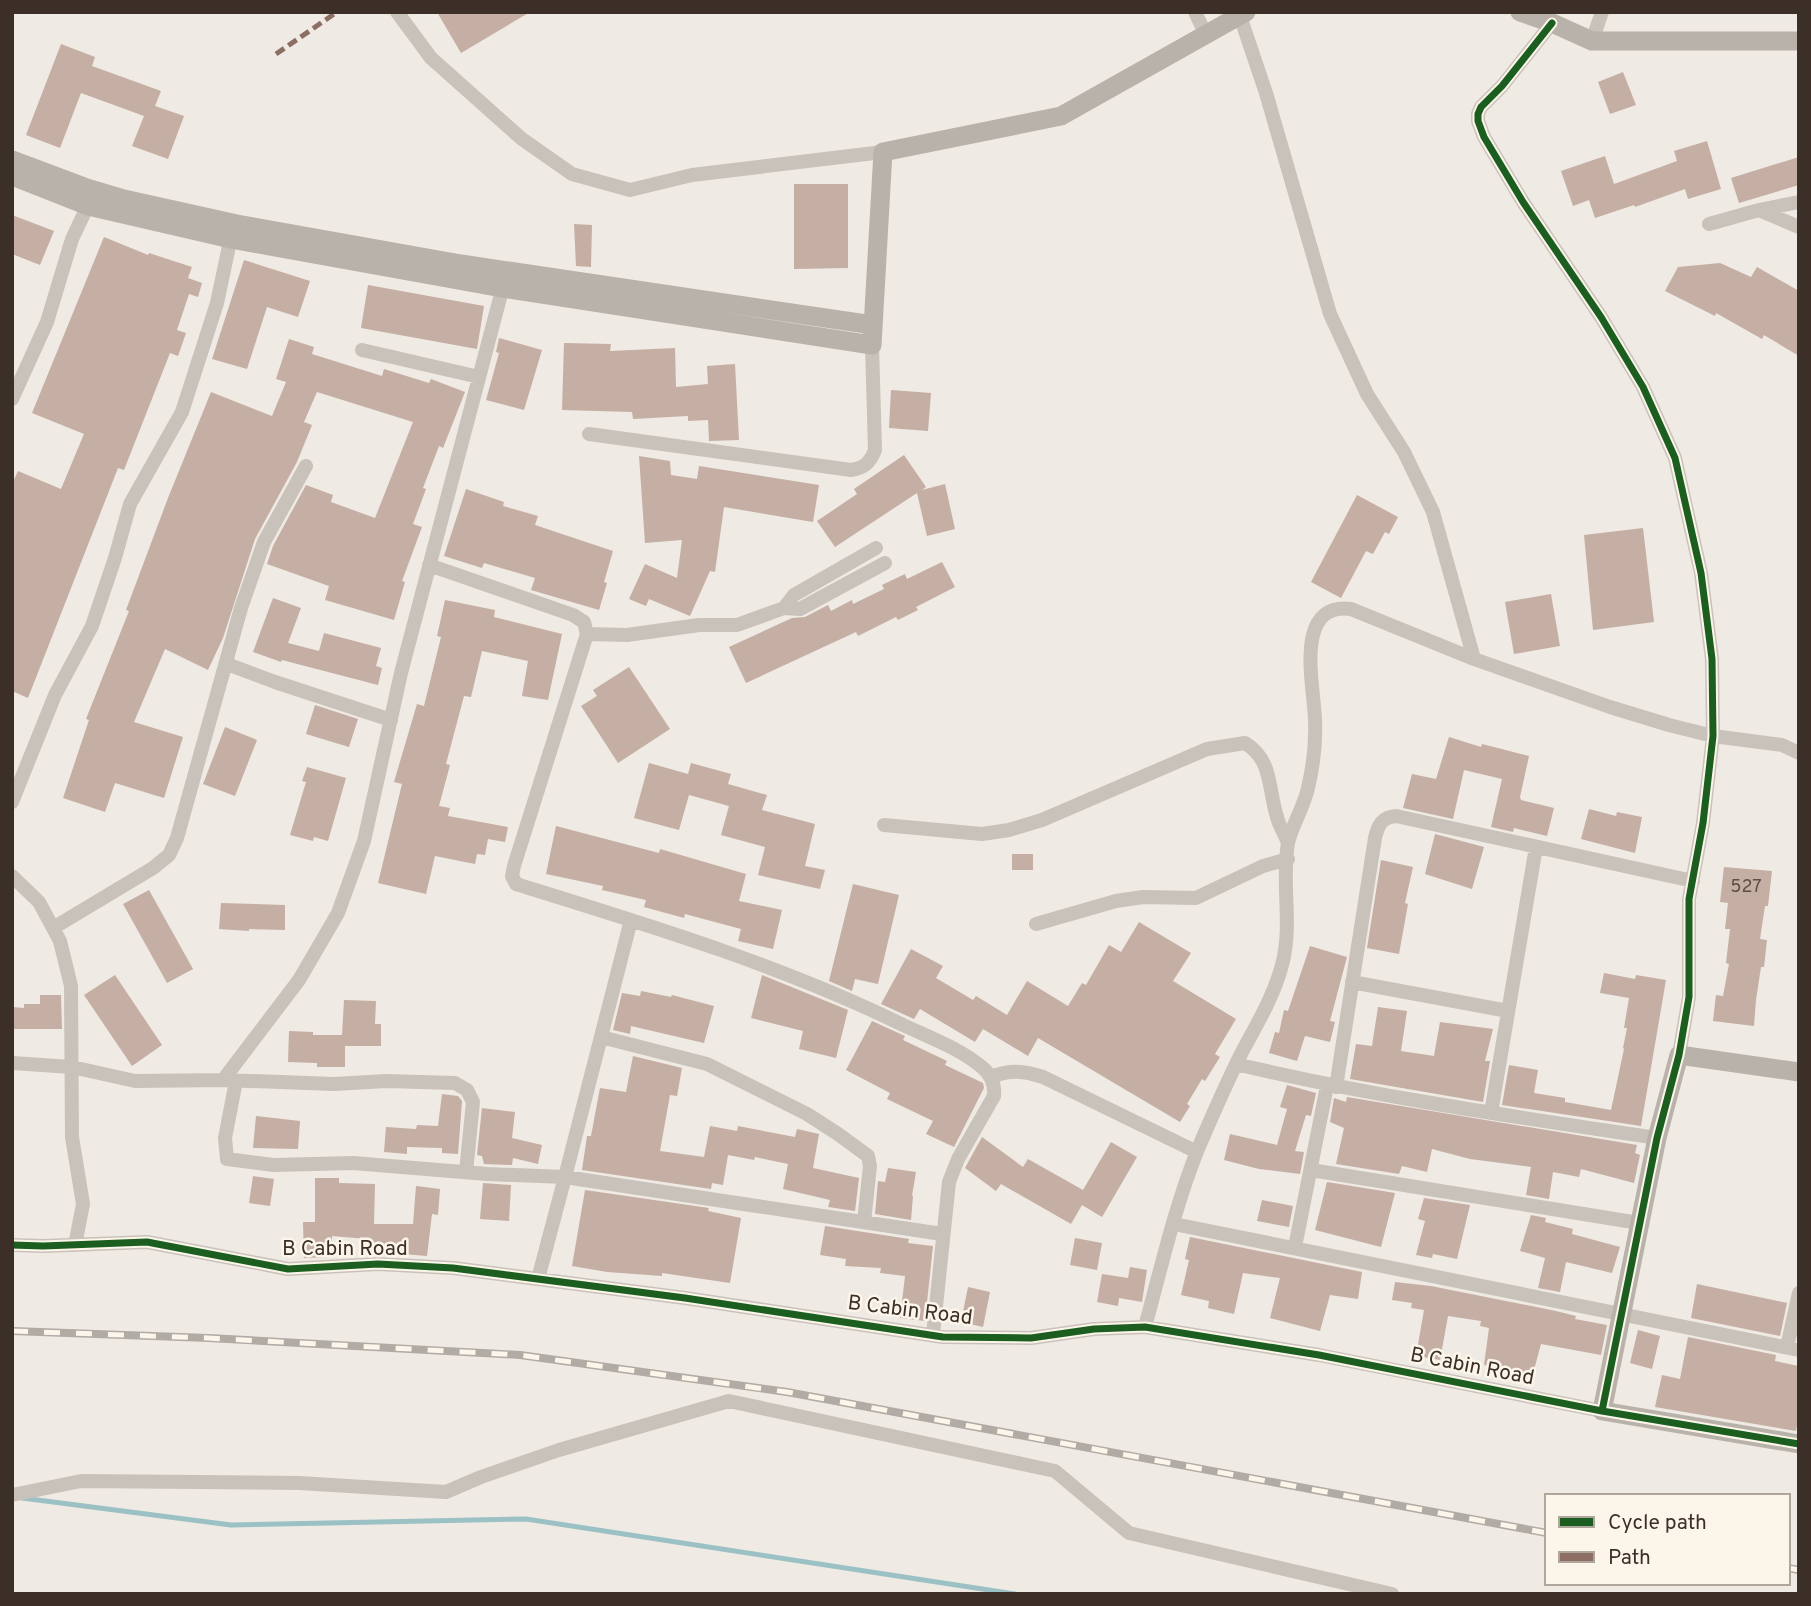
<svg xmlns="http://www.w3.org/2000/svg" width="1811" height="1606" viewBox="0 0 1811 1606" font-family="Overpass,sans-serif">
<rect width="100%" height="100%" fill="#efeae3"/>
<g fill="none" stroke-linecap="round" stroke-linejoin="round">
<path stroke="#9cc1c4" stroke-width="5" d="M22 1498 231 1525 526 1519 1015 1594"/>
</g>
<path fill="#c5aea3" d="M437 12H530L461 53Z
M61 44 95 57 92 66 161 91 155 106 184 116 168 159 132 146 144 116 81 93 60 148 26 135Z
M1623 72 1636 105 1610 114 1598 82Z
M1707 141 1721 189 1688 199 1685 189 1635 207 1634 205 1595 218 1589 200 1573 206 1561 171 1605 156 1614 184 1677 161 1674 151Z
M1799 157V185L1739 203 1731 178Z
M794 184H848V268L794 269Z
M12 215 54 231 40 265 12 254Z
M574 224 592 225 591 267 576 266Z
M104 237 148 255 149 253 192 267 188 278 202 283 198 297 189 294 177 330 186 333 178 356 170 353 124 470 118 468 28 698 12 691V484L18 471 61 489 84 434 32 413Z
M244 260 310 281 298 317 267 307 247 369 212 359Z
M1720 263 1751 277 1757 267 1799 291V356L1764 335 1762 339 1716 313 1715 316 1665 291 1678 267Z
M368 285 484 306 477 349 361 328Z
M499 338 542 350 524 410 486 400 499 353 496 352Z
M289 339 314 347 312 354 382 376 384 369 429 383 431 379 465 392 443 448 439 446 423 488 426 489 413 524 422 527 402 581 405 582 394 620 325 600 329 586 267 564 273 546 306 485 333 495 331 502 375 518 413 422 317 392 304 422 312 425 297 462 255 539 223 638 208 670 165 649 134 722 183 737 164 798 115 783 105 812 63 798 89 720 86 719 129 611 126 610 168 498 211 392 272 416 286 382 276 379Z
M564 343 611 344 610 351 675 348 676 387 708 384 707 366 735 364 739 440 709 441 708 420 688 421V416L633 419 632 412 562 410Z
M891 390 931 393 928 431 889 428Z
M904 455 926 487 922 490 945 484 955 529 927 536 917 493 835 547 817 521 857 494 854 489Z
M639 456 670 461 671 475 697 479 699 466 819 485 813 522 724 507 715 572 710 571 690 616 649 599 646 606 629 599 645 564 677 578 682 540 645 543Z
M466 489 504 502 503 506 538 516 535 525 613 551 604 582 607 583 599 610 531 590 535 578 484 563 482 568 444 556Z
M1357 495 1398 517 1389 534 1385 532 1373 554 1366 551 1341 598 1311 582Z
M1643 528 1654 622 1593 630 1584 535Z
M942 562 955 587 916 607 918 610 898 620 896 617 858 636 856 632 746 683 729 647 792 618 805 617 828 605 831 611 852 600 853 604 884 589 882 585 905 574 907 579Z
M1551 594 1560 646 1514 654 1505 602Z
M273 598 301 608 288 643 319 651 324 633 381 648 376 666 382 668 378 685 282 660 281 662 253 652Z
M445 600 495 610 494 617 562 634 548 700 522 696 528 661 482 651 471 697 464 696 446 764 450 765 439 806 450 808 448 816 508 827 505 842 488 839 485 855 477 854 475 864 435 856 426 894 378 883 402 784 394 782 417 704 424 706 441 637 437 636Z
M629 667 670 729 618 763 581 706 597 696 593 690Z
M315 705 358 719 349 747 306 734Z
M225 727 257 740 235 796 203 784Z
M1449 737 1481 747 1482 744 1529 756 1520 797 1521 800 1554 808 1547 836 1514 828 1513 832 1491 827 1502 779 1464 770 1453 819 1403 808 1412 774 1436 779Z
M649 763 688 774 691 763 731 774 728 784 767 795 762 810 815 824 805 866 825 870 820 889 758 875 765 847 721 835 729 806 689 795 679 830 634 818Z
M307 767 346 778 328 841 314 837 313 841 290 835 306 782 302 781Z
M1589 809 1616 816 1617 812 1642 817 1635 853 1581 839Z
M556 826 659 853 660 849 746 874 739 901 782 910 773 949 738 941 741 929 685 914 684 918 644 907 646 900 602 890 603 886 546 874Z
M1435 834 1484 847 1472 889 1425 874Z
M1012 854H1033V870H1012Z
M1381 860 1413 867 1405 903 1408 904 1399 954 1367 948Z
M1724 867 1772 871 1768 906H1765L1760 939 1767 940 1764 967H1761L1756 1000 1754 1026 1713 1021 1716 995 1723 996 1729 964 1726 963 1730 929H1725L1728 903 1720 902Z
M853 884 899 895 878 984 855 979 852 991 829 981Z
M149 890 193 969 167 983 123 904Z
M221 903 285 905V930L249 929V931L219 929Z
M1139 922 1191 953 1173 981 1236 1019 1215 1054 1220 1057 1205 1081 1202 1079 1187 1104 1190 1106 1180 1122 1038 1038 1028 1056 983 1029 975 1042 920 1009 914 1019 881 1004 911 949 943 966 936 978 973 1000 976 996 1007 1015 1027 981 1068 1006 1082 983 1086 985 1109 945 1121 952Z
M1310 946 1347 957 1330 1021 1335 1022 1330 1042 1305 1036 1297 1061 1269 1053 1275 1032 1279 1033 1284 1010 1288 1011Z
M1604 973 1635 979 1636 975 1666 980 1641 1126 1502 1105 1509 1065 1538 1070 1534 1093 1565 1098V1102L1611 1110 1624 1049 1623 1048 1627 1028H1624L1629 998 1600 993Z
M115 975 162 1045 132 1066 84 995Z
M762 975 848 1010 836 1058 799 1049 803 1031 751 1018Z
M641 991 671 997 672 995 714 1006 704 1043 631 1026 630 1034 613 1030 622 993 640 996Z
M40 995H61L62 1029H12V1007L24 1008V1004H40Z
M344 1000 376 1001 375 1024H381V1046H345V1067H317V1063L288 1062 289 1031 313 1032V1035H342Z
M1378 1007 1407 1011 1401 1051 1434 1056 1440 1022 1493 1029 1485 1061H1490L1483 1102 1350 1079 1356 1044 1372 1046Z
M872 1021 905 1036 903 1040 947 1061 945 1065 983 1083 984 1088 954 1147 926 1134 933 1121 887 1099 890 1093 846 1070Z
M633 1056 682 1068 677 1096 670 1095 660 1151 704 1157 710 1126 737 1131 738 1126 795 1137 797 1129 819 1134 813 1168 859 1178 855 1211 828 1207 830 1200 783 1189 788 1164 755 1157 754 1160 728 1155 723 1185 712 1183 711 1189 582 1170 587 1136H591L600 1088 626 1092Z
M1287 1085 1316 1093 1311 1116 1306 1115 1295 1151 1304 1152 1300 1174 1259 1169 1224 1160 1230 1134 1277 1145 1287 1109 1280 1107Z
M442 1094 458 1096 462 1101 458 1154 442 1153V1148L407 1147V1154L384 1152 386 1127 416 1129 417 1125 438 1126Z
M1347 1097 1637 1145 1635 1153 1640 1155 1634 1183 1581 1169 1579 1177 1553 1172 1549 1199 1526 1195 1531 1167 1470 1159 1432 1149 1427 1172 1402 1166 1399 1174 1336 1164 1344 1128 1330 1122 1334 1098 1346 1102Z
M482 1108 515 1112 512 1138 542 1145 538 1164 513 1158 512 1165 484 1164 482 1156 477 1155Z
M256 1116 300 1121 298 1149 253 1148Z
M982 1137 1023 1167 1028 1159 1083 1190 1111 1142 1137 1157 1102 1217 1082 1205 1071 1224 1001 1184 996 1191 965 1168Z
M888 1168 916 1172 912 1196H913L911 1220 875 1214 878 1181 885 1182Z
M253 1176 274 1179 270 1206 249 1203Z
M315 1178H339V1183L375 1184 374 1224H413L416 1186 440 1189 438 1215 432 1214 427 1256 403 1254V1250L366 1248 367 1239 332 1236V1257L304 1258 303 1222H315Z
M1327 1182 1395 1193 1381 1247 1315 1230Z
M483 1183 511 1185 509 1221 480 1219Z
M585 1190 709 1208 708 1211 741 1218 730 1283 662 1273V1276L607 1272 572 1266Z
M1424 1198 1470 1205 1457 1259 1433 1254 1432 1258 1416 1255 1425 1221 1418 1219Z
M1262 1200 1293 1206 1289 1227 1257 1221Z
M1531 1215 1546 1218 1545 1222 1573 1229 1572 1234 1620 1247 1612 1273 1566 1262 1560 1292 1538 1288 1545 1258 1520 1251Z
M825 1226 909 1239 908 1243 933 1246 925 1321 900 1318 905 1276 880 1273 881 1268 845 1266 846 1259 820 1255Z
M1190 1237 1362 1272 1358 1299 1330 1295 1320 1331 1270 1318 1280 1278 1243 1273 1234 1314 1208 1308 1209 1301 1181 1295 1189 1260 1185 1259Z
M1075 1238 1102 1243 1097 1270 1070 1265Z
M1130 1267 1147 1270 1142 1302 1119 1298 1118 1306 1097 1302 1102 1274 1128 1278Z
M1395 1282 1431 1286 1556 1311 1576 1316 1575 1319 1607 1325 1601 1355 1541 1344 1531 1381 1509 1375 1510 1369 1484 1365 1489 1328 1480 1326 1481 1321 1448 1316 1440 1360 1416 1356 1424 1310 1411 1308 1412 1303 1392 1300Z
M1697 1284 1787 1303 1780 1336 1691 1318Z
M968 1287 990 1292 983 1327 961 1322Z
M1638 1330 1660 1336 1652 1369 1630 1363Z
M1688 1337 1776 1355 1775 1361 1799 1366V1416L1796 1431 1655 1407 1662 1375 1680 1379Z"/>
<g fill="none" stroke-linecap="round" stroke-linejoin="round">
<path stroke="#c9c2bb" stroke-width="14" d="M397 12 431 58 522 139 572 174 630 190 692 175 883 152
M1195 12 1206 35
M1240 16 1266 93 1330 314 1367 394 1404 452 1433 512 1474 659 1610 707 1669 725 1713 736 1782 745 1799 753
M1552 23 1502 86 1481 107 1478 114V121L1484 137 1523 202 1601 317 1643 387 1675 458 1701 573 1712 659 1713 736 1703 823 1689 899V997L1679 1055
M1592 41 1602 12
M1759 210 1799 227
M1709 224 1759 210 1799 202
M362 350 479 377
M12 399 47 322 72 239 91 199
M589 434 851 470C864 468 870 463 875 450L872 345
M876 548 794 595 784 608 800 609 885 563
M429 565 573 615 584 622 587 634 514 866 512 876 516 884C645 924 781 965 903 1025 929 1037 961 1049 983 1068 992 1076 995 1085 994 1096L958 1159 949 1182 933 1335
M587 634 627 635 699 625H737L784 608
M227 664 275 682 391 720
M12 802 55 695 92 626 115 558 130 504 182 412 217 303 232 232
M884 825 982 834 1009 830 1042 820 1207 749 1245 743C1273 760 1268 789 1277 817 1279 826 1285 834 1288 843
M12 876 39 902 60 941 71 986 72 1137 83 1204 75 1245
M631 920 565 1177 942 1234
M1036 924 1116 901 1143 897 1196 898 1263 866 1288 859
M53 928 153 868 169 855 177 838 241 608 264 542 306 466
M1352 982 1508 1011
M601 1037 707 1064 807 1114 838 1134 868 1156 870 1166 864 1222
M12 1063 72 1067 135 1081 223 1080 334 1084 386 1081 455 1083 467 1090 473 1102 466 1172
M1236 1064C1375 1097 1516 1117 1657 1138
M991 1077C1010 1069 1024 1071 1043 1077L1197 1152
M223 1080 299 980 338 913 364 841 401 673 505 279
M236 1081 225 1138 227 1159 274 1165 353 1163 487 1174 565 1177 538 1279
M1336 1087 1375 838C1378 825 1382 817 1396 816L1693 881
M1491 1113 1536 847
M1311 1170 1639 1223
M1174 1224 1799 1350
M12 1245 43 1246 147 1242 288 1269 378 1264 453 1268 685 1298 943 1337 1031 1338 1094 1329 1145 1327 1319 1355 1602 1411
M1295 1247 1327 1086
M1145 1327C1161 1268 1175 1206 1198 1149 1212 1116 1226 1084 1242 1052 1257 1024 1274 996 1282 965 1293 925 1281 883 1288 843 1292 825 1304 807 1308 788 1313 767 1316 742 1315 720 1314 685 1293 602 1351 609L1474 659
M1787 1347 1799 1293
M12 1495 81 1481 299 1483 446 1492 481 1477 559 1450 729 1401 1055 1471 1129 1533 1392 1594"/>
<path stroke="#b9b2ab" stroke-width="19" d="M1520 12 1552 23 1592 41H1799
M12 160 84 187 124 199 237 224 461 264 873 325
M12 176 88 206 231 239 502 288 872 345 883 152 1061 116 1246 12
M1799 1072 1679 1055 1657 1138 1602 1411 1799 1444"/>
<defs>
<path id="rail" d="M12 1331 208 1338 520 1355 787 1392 1547 1533
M1788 1568 1799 1570"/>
</defs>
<use href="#rail" stroke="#b1aba5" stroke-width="8"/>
<use href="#rail" stroke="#fcf5ea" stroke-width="5" stroke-dasharray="16" stroke-linecap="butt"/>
<path stroke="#8d6e63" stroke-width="5" stroke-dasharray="10 5" stroke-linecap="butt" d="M276 54 337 12"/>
<defs>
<path id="cycleway" d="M1552 23 1502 86 1481 107 1478 114V121L1484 137 1523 202 1601 317 1643 387 1675 458 1701 573 1712 659 1713 736 1703 823 1689 899V997L1679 1055 1657 1138 1602 1411
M12 1245 43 1246 147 1242 288 1269 378 1264 453 1268 685 1298 943 1337 1031 1338 1094 1329 1145 1327 1319 1355 1602 1411 1799 1444"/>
</defs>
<use href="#cycleway" stroke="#fcf5ea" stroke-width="11"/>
<use href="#cycleway" stroke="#1b5e20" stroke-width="7"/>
</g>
<g text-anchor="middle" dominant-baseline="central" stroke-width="5" stroke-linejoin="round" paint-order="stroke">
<g font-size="18" fill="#5e4f47">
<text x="1746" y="887">527</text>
</g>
<g font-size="21" fill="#3b2f28" stroke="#fcf5ea">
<text x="345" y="1249">B Cabin Road</text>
<text transform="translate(910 1311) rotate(7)">B Cabin Road</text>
<text transform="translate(1472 1367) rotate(11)">B Cabin Road</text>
</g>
</g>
<rect width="1811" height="1606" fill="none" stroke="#3b2f28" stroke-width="28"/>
<rect x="1545" y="1494" width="245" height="91" fill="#fcf5ea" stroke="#afa69c" stroke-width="2"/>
<rect x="1559" y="1517" width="35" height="10" fill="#1b5e20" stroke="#afa69c" stroke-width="2"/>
<text x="1608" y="1529" font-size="21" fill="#3b2f28">Cycle path</text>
<rect x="1559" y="1552" width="35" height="10" fill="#8d6e63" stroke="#afa69c" stroke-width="2"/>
<text x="1608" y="1564" font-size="21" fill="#3b2f28">Path</text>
</svg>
